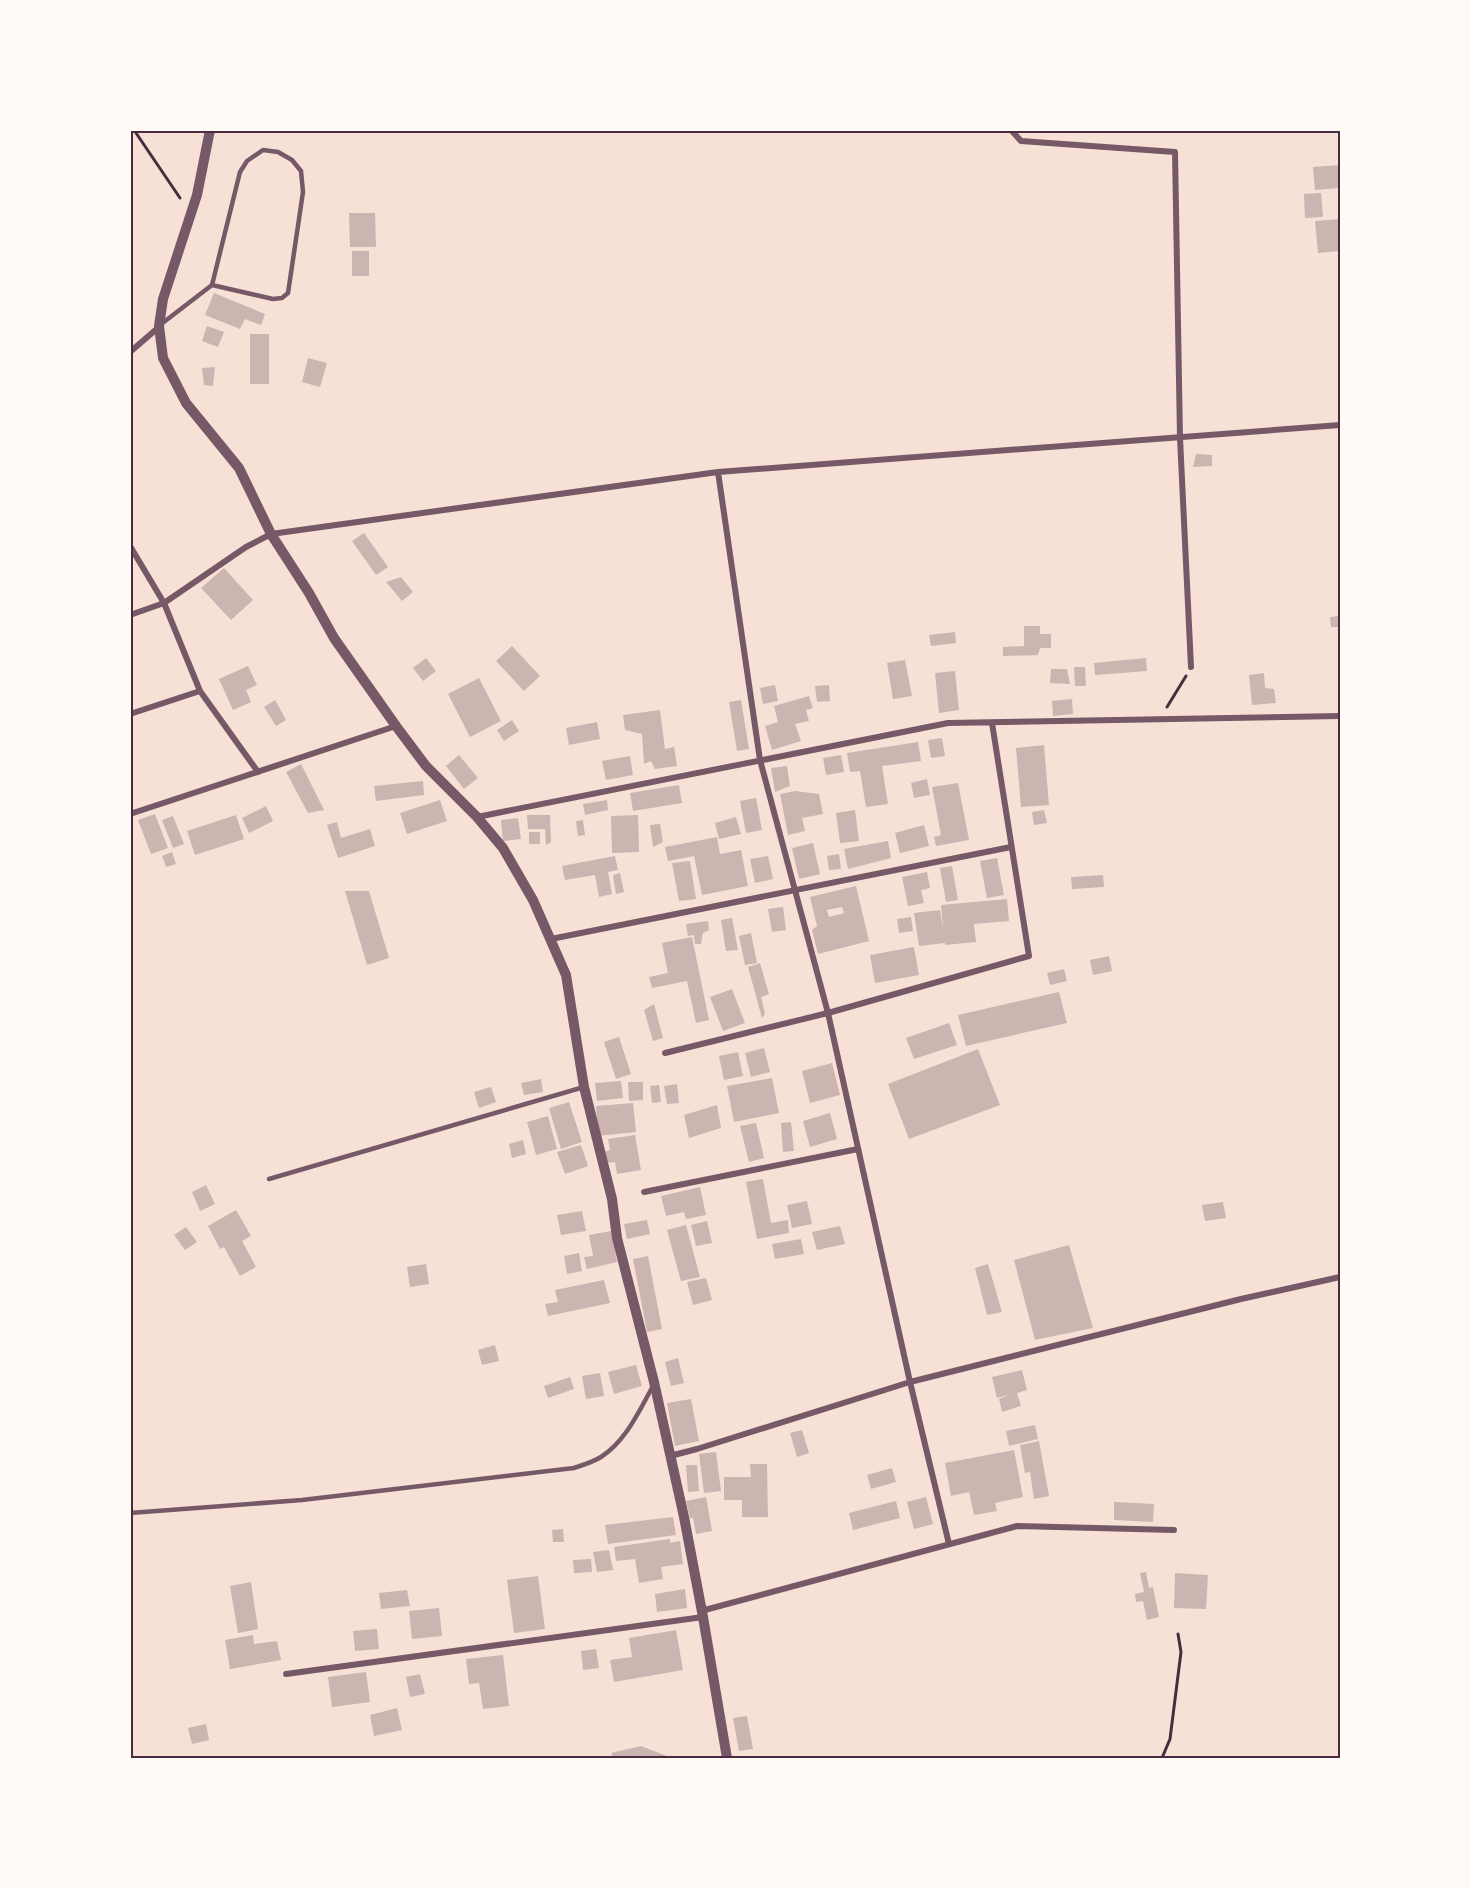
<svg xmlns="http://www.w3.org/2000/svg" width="1471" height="1889" viewBox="0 0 1471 1889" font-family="Montserrat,sans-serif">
<rect width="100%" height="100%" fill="#f7e1d7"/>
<path fill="#ccb4b1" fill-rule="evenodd" d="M1340 165V188L1315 190 1313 167Z
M1321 193 1323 217 1305 218 1304 194Z
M349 213H375L376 247H350Z
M1340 219V251L1318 253 1315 221Z
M352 251H369V276H352Z
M214 293 265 314 261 325 245 319 240 329 205 315Z
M207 326 224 332 218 347 202 341Z
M250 334H269V384H250Z
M308 358 327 363 320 387 302 382Z
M215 367 213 386 204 385 202 368Z
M1196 454 1212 455V466L1193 467Z
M364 533 388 567 376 575 352 541Z
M224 568 253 600 231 620 201 588Z
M401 577 413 592 402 601 386 582Z
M1340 616V627H1331L1330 617Z
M1024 626H1040V634H1051V648H1040L1038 655 1003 656V647L1024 646Z
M955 632 956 643 931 646 929 635Z
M512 646 540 676 524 691 496 661Z
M426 658 436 671 423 681 413 668Z
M1146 658 1147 671 1095 675 1094 663Z
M905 660 912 696 893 699 887 663Z
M248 666 257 685 246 690 251 702 233 710 219 679Z
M1074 667H1085L1086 686H1075Z
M1051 669H1067L1070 684 1050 683Z
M955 671 959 710 939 713 935 673Z
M1264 673 1265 688 1274 689 1276 703 1252 705 1249 675Z
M479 678 501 721 470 737 448 694Z
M775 685 778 701 763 704 760 688Z
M829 685 830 701 817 702 815 686Z
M809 696 813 708 806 710 809 721 795 724 801 741 772 750 765 726 778 722 774 706Z
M1072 699 1073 714 1053 716 1052 701Z
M275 700 286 720 276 726 264 707Z
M741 700 749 749 737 751 729 702Z
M660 710 665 749 674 747 677 766 655 769 651 761 644 764 642 734 625 730 623 715Z
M512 720 519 731 504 741 497 730Z
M597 722 600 739 569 745 566 728Z
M942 738 945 756 931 758 928 740Z
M918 742 921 761 882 766 888 804 866 807 860 771 850 772 847 753Z
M1044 745 1049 805 1021 807 1016 748Z
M459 755 478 778 464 789 446 766Z
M841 755 844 772 826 775 823 758Z
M630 756 633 775 606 780 602 761Z
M301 764 324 810 308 813 286 772Z
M787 766 790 786 775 792 771 768Z
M927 779 930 795 914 798 911 783Z
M423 781 424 795 376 801 374 786Z
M958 783 969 840 936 846 934 837 941 835 932 787Z
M679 785 682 803 633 811 630 793Z
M795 791 819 794 823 814 802 818 805 831 788 835 780 794Z
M756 798 762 830 746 833 740 801Z
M440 800 447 821 407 834 400 813Z
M607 800 608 810 585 815 583 804Z
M266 806 273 821 249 833 242 818Z
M855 810 859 841 840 843 836 813Z
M1044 810 1047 823 1034 825 1032 812Z
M155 814 168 848 151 854 138 820Z
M236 815 244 839 195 855 187 831Z
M527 815H550L551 842 546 845 545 829H528Z
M638 815 639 852 612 853 611 816Z
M173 816 184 844 173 848 162 820Z
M736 817 741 834 719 839 715 823Z
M518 818 521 839 503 841 501 820Z
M583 820 585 835 578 836 576 821Z
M337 822 341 838 370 829 375 846 338 858 327 825Z
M660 824 663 842 653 847 650 825Z
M924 825 929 846 900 853 895 833Z
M529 832H540V844H529Z
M717 837 720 854 741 850 748 886 702 895 694 856 668 861 665 847Z
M888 841 891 858 848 869 844 849Z
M813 843 820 874 799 879 792 848Z
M172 852 176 864 166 867 162 856Z
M839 854 841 869 829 870 827 856Z
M615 856 618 870 608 872 612 894 599 897 595 875 565 880 562 866Z
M768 856 773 879 755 883 750 859Z
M997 858 1004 895 987 898 980 861Z
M690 861 696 899 679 901 672 863Z
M952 866 958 900 946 902 940 868Z
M927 872 930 888 921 890 924 903 908 906 902 877Z
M620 873 624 892 616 894 613 875Z
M1103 875 1104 887 1072 889 1071 877Z
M856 886 869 941 818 954 812 930 817 926 810 897ZM842 907 844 913 829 917 827 910Z
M345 891H369L389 958 367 965Z
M1007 899 1009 921 974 924 976 942 945 945V943L919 946 914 913 940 910 943 929 941 905Z
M783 907 786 930 772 932 768 909Z
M911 917 913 931 899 933 897 919Z
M732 918 738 950 726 951 721 920Z
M708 921 709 930 703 933 701 944H695L694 935 688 936 686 924Z
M751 933 757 963 745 965 739 936Z
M692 937 709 1020 696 1023 687 981 652 988 649 977 668 973 662 943Z
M914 947 919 975 875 983 870 955Z
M1109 956 1112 971 1093 975 1090 960Z
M760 963 769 994 761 997 765 1014 762 1018 748 967Z
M1064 969 1067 981 1050 985 1047 973Z
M732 989 745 1023 723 1031 710 997Z
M1059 992 1067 1023 966 1046 958 1015Z
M654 1004 663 1038 653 1041 644 1010Z
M949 1023 957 1045 914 1059 906 1038Z
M619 1037 631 1074 616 1079 604 1042Z
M764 1048 770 1072 751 1077 745 1053Z
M978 1049 1000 1105 909 1139 888 1084Z
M738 1052 743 1076 724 1080 719 1056Z
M832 1063 840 1095 810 1103 802 1071Z
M772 1078 779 1113 734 1122 727 1086Z
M541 1079 543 1092 524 1095 521 1083Z
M621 1081 623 1098 597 1101 595 1083Z
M628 1082H643V1100L629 1101Z
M677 1084 679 1103 667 1104 664 1086Z
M659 1085 661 1102 652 1103 650 1086Z
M491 1087 496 1102 479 1108 474 1092Z
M569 1102 582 1142 561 1149 549 1108Z
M633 1103 636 1132 598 1136 596 1106Z
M717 1105 721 1128 689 1138 684 1115Z
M830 1113 837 1139 810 1147 803 1121Z
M548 1116 557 1149 536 1155 527 1122Z
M791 1122 794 1151 783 1152 781 1123Z
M756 1123 764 1158 749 1162 740 1126Z
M635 1135 641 1170 617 1174 615 1162 606 1163 604 1152 610 1150 608 1139Z
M523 1140 526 1154 512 1158 509 1144Z
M581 1145 588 1166 565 1174 557 1152Z
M763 1179 771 1223 788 1220 789 1233 757 1239 746 1182Z
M206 1185 215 1204 200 1211 192 1192Z
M700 1187 706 1215 686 1219 684 1212 666 1216 661 1196Z
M807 1201 812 1224 792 1228 787 1205Z
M1223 1202 1226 1218 1205 1221 1202 1205Z
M236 1210 251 1236 242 1241 256 1267 240 1276 224 1247 220 1249 208 1226Z
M582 1211 586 1231 561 1235 557 1215Z
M647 1220 650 1234 627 1239 624 1224Z
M707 1221 712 1243 696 1246 691 1225Z
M686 1225 700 1277 681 1281 667 1230Z
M840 1226 845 1244 817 1250 812 1232Z
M186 1227 197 1242 185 1250 174 1235Z
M611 1231 617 1262 587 1269 584 1257 593 1256 589 1235Z
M801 1239 804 1254 775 1259 772 1244Z
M1069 1245 1093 1328 1035 1340 1014 1260Z
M579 1253 582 1271 567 1274 564 1256Z
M648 1256 662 1329 647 1332 633 1259Z
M426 1264 429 1284 410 1287 407 1267Z
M988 1264 1002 1312 987 1315 975 1268Z
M706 1278 712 1300 693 1305 687 1282Z
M604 1280 610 1303 548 1316 545 1304 558 1302 555 1290Z
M495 1345 499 1361 482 1365 478 1350Z
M678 1358 684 1383 671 1386 665 1362Z
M636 1365 642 1386 614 1394 608 1372Z
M1022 1370 1027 1390 1017 1393 1021 1406 1002 1412 999 1399 1008 1395 997 1398 992 1377Z
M600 1373 604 1396 586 1399 582 1376Z
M570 1377 574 1389 548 1398 544 1386Z
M691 1399 699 1441 675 1446 667 1403Z
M1035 1425 1038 1439 1009 1446 1006 1431Z
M802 1430 809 1453 797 1457 790 1433Z
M1039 1441 1049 1496 1034 1499 1030 1472 1025 1473 1020 1445Z
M1014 1450 1023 1497 995 1503 997 1511 974 1515 969 1492 951 1496 945 1463Z
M716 1452 721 1491 704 1493 699 1454Z
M750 1464H767L768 1517H742V1500H724V1477H751Z
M686 1465H697L699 1491 688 1492Z
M892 1468 896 1482 871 1489 867 1475Z
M706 1497 712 1531 696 1534 693 1518H690L686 1501Z
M926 1497 933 1524 914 1529 907 1502Z
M896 1501 900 1518 853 1530 849 1513Z
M1114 1502 1154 1504 1153 1522 1114 1520Z
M673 1517 676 1535 608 1544 605 1525Z
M563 1529 564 1542H553L552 1530Z
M670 1539V1543L680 1541 683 1564 661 1567 663 1579 639 1583 635 1559 616 1561 614 1547Z
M609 1550 613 1570 597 1572 593 1552Z
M591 1559 592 1572 574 1573 573 1560Z
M1146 1572 1149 1588 1153 1587 1159 1617 1147 1620 1143 1601 1136 1602 1135 1594 1144 1592 1140 1573Z
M1175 1573 1208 1575 1206 1609 1174 1608Z
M538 1576 545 1629 514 1633 507 1580Z
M251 1582 258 1629 238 1633 230 1586Z
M685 1589 687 1608 657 1612 655 1594Z
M407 1590 410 1606 381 1609 379 1593Z
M439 1608 442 1636 412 1639 409 1611Z
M377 1629 379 1649 355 1651 353 1631Z
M676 1630 683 1670 614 1682 610 1660 632 1657 629 1638Z
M253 1635 254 1644 277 1641 281 1660 230 1669 225 1640Z
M596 1649 599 1668 583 1670 581 1651Z
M503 1655 509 1706 483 1709 479 1683 469 1684 466 1659Z
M366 1672 370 1702 332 1707 328 1677Z
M420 1674 425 1694 410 1697 406 1677Z
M397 1708 402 1730 374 1736 370 1715Z
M747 1716 753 1749 739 1751 733 1718Z
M206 1724 209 1740 192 1744 188 1728Z
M641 1746 672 1758H613L611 1753Z"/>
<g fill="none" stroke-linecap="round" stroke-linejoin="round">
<path stroke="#4a2c40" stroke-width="3" d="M134 130 180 198
M130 131 131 130
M1167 707 1186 676
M1162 1758 1170 1739 1181 1652 1178 1634"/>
<path stroke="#755966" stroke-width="4.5" d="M160 325 212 285 240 172 247 161 263 150 278 152 292 160 301 171 303 192 288 293 282 298 273 299 212 285
M269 1179 584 1087
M130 1513 302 1500 574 1468C583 1465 593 1462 601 1457 626 1441 639 1411 653 1386"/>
<path stroke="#755966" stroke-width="6" d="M1011 130 1021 141 1175 152 1180 438 1191 667
M130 352 159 327
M718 472 760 760 828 1013 910 1382 949 1544
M130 546 164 603 200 691 258 772
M130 615 164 603 246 547 271 534 718 472 1340 425
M130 714 200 691
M130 814 396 726
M477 817 948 723 1340 716
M551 939 1011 847
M665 1053 828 1013 1029 956 992 723
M644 1192 858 1149
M670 1456 697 1449 910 1382 1241 1299 1340 1277
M701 1611 1017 1526 1174 1530
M286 1674 703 1617"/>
<path stroke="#755966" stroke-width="10" d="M210 130 197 195 163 299 159 326 163 358 186 403 239 468 271 534 309 593 334 638 396 726 426 766 477 817 503 848 533 900 566 975 584 1087 612 1199 617 1238 654 1382 684 1517 703 1617 727 1758"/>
</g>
<rect width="1471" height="1889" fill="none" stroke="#fffaf5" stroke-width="264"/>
<rect x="132" y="132" width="1207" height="1625" fill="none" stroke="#4a2c40" stroke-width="2"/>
</svg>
